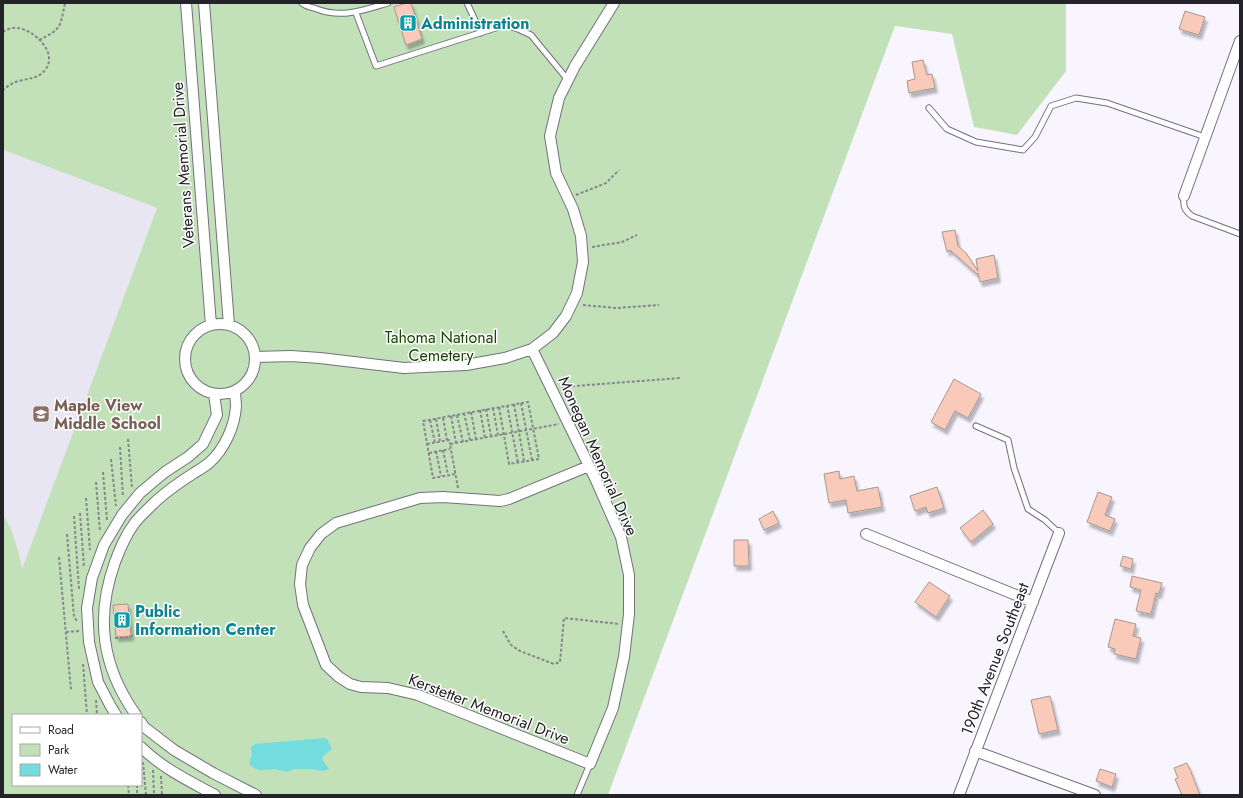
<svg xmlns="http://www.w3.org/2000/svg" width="1243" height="798" viewBox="0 0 1243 798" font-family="Jost,sans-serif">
<defs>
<filter id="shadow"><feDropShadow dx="2.5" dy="4.5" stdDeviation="1" flood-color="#0004"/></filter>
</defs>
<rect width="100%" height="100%" fill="#f8f5ff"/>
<path fill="#e9e6f3" d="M3 150 157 208 3 620Z"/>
<path fill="#c2e1b9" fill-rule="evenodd" d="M3 3H1066V71L1017 135 974 127 952 34 895 26 608 795H3V515L11 529 19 554 22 569 157 208 3 150ZM13 715H141V785H13Z"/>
<path fill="#73dcde" d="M325 738 327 739 332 749 323 756 322 759 329 769 324 771 311 769H295L287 772 275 769 261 770 256 769 251 766 249 763 252 756 251 747 255 744Z"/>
<path fill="#f9cab9" stroke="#a79791" filter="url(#shadow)" d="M406 3H411L422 39 406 45 394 7Z
M1185 11 1205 17 1199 35 1179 29Z
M923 60 927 75 932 74 935 88 909 93 907 81 915 79 912 62Z
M955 230 958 246 966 253 978 271 976 259 994 255 998 278 980 282 978 273 977 274 950 250 947 252 942 232Z
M954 379 981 394 968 418 955 411 945 430 931 422Z
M839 471 840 479 854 476 857 491 878 487 882 507 848 513 846 500 829 503 824 474Z
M937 487 944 508 928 513 926 507 915 511 910 496Z
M1098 492 1112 497 1105 515 1115 519 1110 531 1087 522Z
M983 510 993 524 971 542 960 528Z
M773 511 779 523 764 530 759 519Z
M734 540H748L749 566H734Z
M1123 556 1133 559 1131 569 1120 566Z
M1132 576 1162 583 1159 594 1156 593 1151 614 1136 611 1141 590 1130 587Z
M929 582 950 596 936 617 915 602Z
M128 604 131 636 116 637 113 605Z
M1115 619 1136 624 1133 636 1141 638 1136 659 1114 654 1115 649 1108 647Z
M1050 696 1058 730 1039 734 1031 700Z
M1187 763 1191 772 1200 795H1182L1175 779 1178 778 1174 768Z
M1100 769 1116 774 1112 787 1096 781Z"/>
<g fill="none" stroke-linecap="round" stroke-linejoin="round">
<defs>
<path id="service" d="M302 3C305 6 309 7 314 8 341 19 361 11 388 3
M467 3 481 33
M356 13 376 66 505 25 518 29 531 35 568 80
M929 108 947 129 976 142 1023 150 1035 137 1051 106 1076 98 1107 103 1205 137
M1184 196C1183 206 1184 210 1192 216L1240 234
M976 426 1008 440 1014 468 1028 509 1045 520 1059 533
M577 795 590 764"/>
<path id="minor" d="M186 3 211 325
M204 3 229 325
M1184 196 1240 41
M185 359a35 35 0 1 1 70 0a35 35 0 1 1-70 0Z
M532 349 595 478 621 537 629 575V614L624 657 613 708 590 764 418 695 388 688 361 687 350 684 339 677 326 665 303 605 300 584 302 565 310 548 321 534 336 523 420 498 443 497 500 501 509 499 589 466
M255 357 291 356 320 358 404 368 466 365 505 358 532 349 553 333 566 316 577 293 583 262 581 236 573 209 556 173 550 136 559 98 575 66 614 3
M866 534 1033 602
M116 715 110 705 98 682 89 642 87 608 92 578 104 545 122 515 140 493 165 472 188 457 203 444 217 415 214 394
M136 715C102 667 95 618 115 562 120 549 125 536 134 524 139 517 146 511 153 504 165 492 180 482 194 473 199 470 204 467 209 463 224 450 235 426 236 406 236 401 235 396 235 391
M141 722 144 727 174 750 213 773 256 795
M141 747C162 768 189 781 215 795
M975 751 1095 795
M959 795 1059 533"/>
</defs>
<use href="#service" stroke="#73707e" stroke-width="7"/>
<use href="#minor" stroke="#73707e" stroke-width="12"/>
<path stroke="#87858d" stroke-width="2" stroke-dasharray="3 2" stroke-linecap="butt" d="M3 32C7 29 13 27 18 28 34 30 59 53 45 70 38 79 29 78 19 81 13 82 8 86 3 90
M39 40C62 29 60 27 65 3
M576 195 606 183 619 170
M592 247 622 242 637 235
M583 305 617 308 659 305
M562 387 680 378
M521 403 532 460
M514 404 524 461
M507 405 518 463
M493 408 498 435
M486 409 491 436
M480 410 485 438
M471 412 476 439
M464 413 470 440
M457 415 463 442
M451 416 456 443
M443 418 447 440
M436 419 440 441
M430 420 435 443
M128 439 132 488
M427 444 449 440 450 444
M120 447 123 497
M443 450 448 475
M436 451 441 476
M429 453 450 449
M111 459 116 506
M103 472 107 520
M455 474 433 478 423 421 528 402 539 459 509 464 499 407
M96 482 100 532
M458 488 450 444 559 424
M86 498 90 550
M80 513 84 567
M74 516 79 589
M67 534 74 617 77 621
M59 557 71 690
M503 631 511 645 520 651 554 664 560 662 564 618 619 624
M66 632 79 631
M115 638H125L144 632
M83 664 87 715
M96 700 97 715
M143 762 146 795
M153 770 154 795
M161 776 162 795
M128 785 129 795
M137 785V795"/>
<use href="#service" stroke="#fff" stroke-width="5"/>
<use href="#minor" stroke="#fff" stroke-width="10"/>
</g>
<defs>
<symbol id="building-square" viewBox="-11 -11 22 22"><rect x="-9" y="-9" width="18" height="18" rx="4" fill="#0f9aa8" stroke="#fff"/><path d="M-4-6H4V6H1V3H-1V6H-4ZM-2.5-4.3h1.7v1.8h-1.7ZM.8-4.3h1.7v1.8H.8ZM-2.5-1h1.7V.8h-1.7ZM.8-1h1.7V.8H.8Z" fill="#fff"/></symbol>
<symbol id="school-square" viewBox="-11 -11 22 22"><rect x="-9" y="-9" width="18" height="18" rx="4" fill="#8d6e63" stroke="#fff"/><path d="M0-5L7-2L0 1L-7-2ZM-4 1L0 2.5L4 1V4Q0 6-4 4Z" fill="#fff"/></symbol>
</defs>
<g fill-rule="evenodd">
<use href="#building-square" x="398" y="13" width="20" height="20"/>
<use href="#school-square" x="31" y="404" width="20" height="20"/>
<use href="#building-square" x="112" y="610" width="20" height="20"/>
</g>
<g text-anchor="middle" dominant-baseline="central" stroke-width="3" stroke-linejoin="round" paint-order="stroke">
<g font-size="16" font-weight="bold" fill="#0d838f" stroke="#fff" text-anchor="start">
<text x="421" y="23">Administration</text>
<text x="135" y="611">Public<tspan x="135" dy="18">Information Center</tspan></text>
</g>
<g font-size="16" fill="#242329" stroke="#fff">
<text transform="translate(183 165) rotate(-94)">Veterans Memorial Drive</text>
<text transform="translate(598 456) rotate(66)">Monegan Memorial Drive</text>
<text transform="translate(995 659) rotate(-69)">190th Avenue Southeast</text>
<text transform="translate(489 709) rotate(21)">Kerstetter Memorial Drive</text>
</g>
<g font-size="16" fill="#174405" stroke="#fff">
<text x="441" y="337">Tahoma National<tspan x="441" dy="18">Cemetery</tspan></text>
</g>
<g font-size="16" font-weight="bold" fill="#785e54" stroke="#fff" text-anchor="start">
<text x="54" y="405">Maple View<tspan x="54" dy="18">Middle School</tspan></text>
</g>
</g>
<rect width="1243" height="798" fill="none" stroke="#242329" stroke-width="8"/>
<rect x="12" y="714" width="130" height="72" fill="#ffffff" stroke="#a7a7a9"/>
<rect x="20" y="727" width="20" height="6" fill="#ffffff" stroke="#a7a7a9"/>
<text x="48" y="734" font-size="12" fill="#242329">Road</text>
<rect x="20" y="744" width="20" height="12" fill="#c2e1b9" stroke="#a7a7a9"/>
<text x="48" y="754" font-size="12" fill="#242329">Park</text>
<rect x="20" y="764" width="20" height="12" fill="#73dcde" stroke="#a7a7a9"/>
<text x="48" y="774" font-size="12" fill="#242329">Water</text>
</svg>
